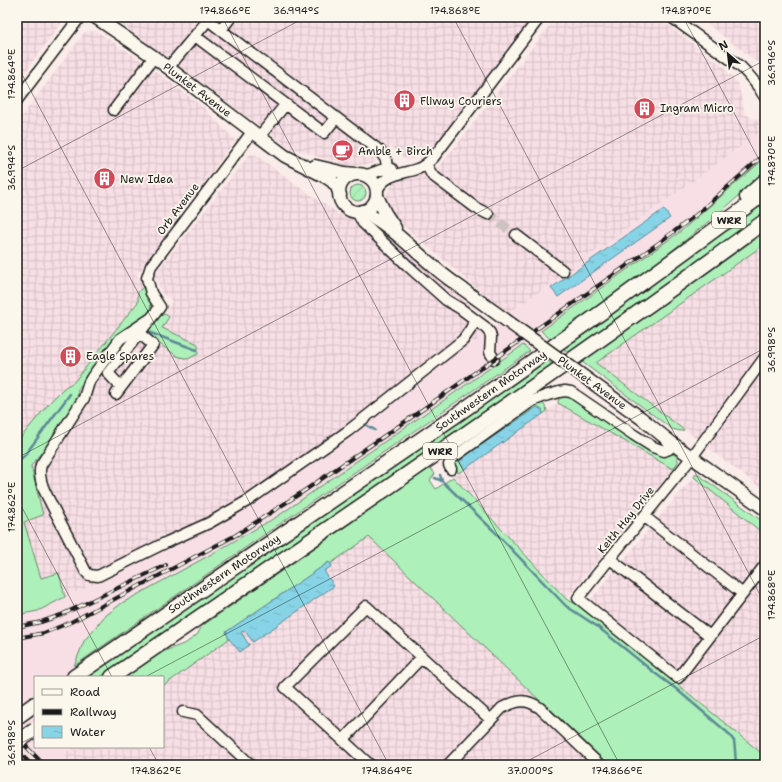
<svg xmlns="http://www.w3.org/2000/svg" width="782" height="782" viewBox="0 0 782 782" font-family="'Shantell Sans',sans-serif">
<defs>
<pattern id="industrial-grid" width="8" height="8" patternUnits="userSpaceOnUse"><rect width="8" height="8" fill="#f8dfe6"/><path d="M0 4h8M4 0v8" fill="none" stroke="#d4bfc5"/></pattern>
<pattern id="garden-furrows" width="10" height="10" patternUnits="userSpaceOnUse"><rect width="10" height="10" fill="#aef0b9"/><path d="M-1 1l2-2M0 10L10 0M9 11l2-2" fill="none" stroke="#95cd9e"/></pattern>
<pattern id="water-ripples" width="26" height="14" patternUnits="userSpaceOnUse"><rect width="26" height="14" fill="#87d4e7"/><path d="M2 4q2-2 4 0t4 0M15 11q2-2 4 0t4 0" fill="none" stroke="#74b5c6"/></pattern>
</defs>
<rect width="100%" height="100%" fill="#faece9"/>
<filter id="ink" filterUnits="userSpaceOnUse"><feTurbulence type="fractalNoise" baseFrequency=".025" numOctaves="2"/><feDisplacementMap in="SourceGraphic" scale="8" xChannelSelector="R" yChannelSelector="G"/><feConvolveMatrix kernelMatrix="1 2 1 2 8 2 1 2 1" color-interpolation-filters="sRGB"/></filter>
<g filter="url(#ink)">
<path fill="#f8dfe6" d="M765 129V158L681 231 541 331 523 345 278 516 208 556 74 666 75 677H35V747H72L63 756 72 765H23L17 759V615L38 611 65 597 117 574 190 535 197 533 199 537 241 511 363 425 494 328 507 314 551 284Z
M765 344V368L708 448 697 439Z"/>
<path fill="url(#industrial-grid)" d="M17 17H65V18L17 83Z
M112 17H532L433 149 408 161 391 146 380 158 371 164 345 165 288 147Z
M556 17H657L724 67 738 84 742 101 745 114 754 119 765 120V129L551 284 507 314 400 223 391 209 387 195 392 184 436 169 451 152Z
M698 17H765V68Z
M96 31 136 57 202 106 235 140 137 275 144 286 138 292V302L74 382 65 387 51 401 17 442V123L85 32Z
M255 154 292 182 342 216 345 214 354 217 367 219 379 225 494 328 363 425 241 511 199 537 197 533 190 535 117 574 65 597 59 573 41 578 24 522 43 515 31 466 70 416 77 401 78 389 118 337 198 344 162 328 169 318 165 314 172 301 161 292 155 274 249 155Z
M765 244V344L697 439 596 363Z
M765 368V491L708 448Z
M558 403 673 469 566 599 453 477Z
M694 477 765 535V756L584 608 659 517Z
M369 537 607 765H72L63 756 72 747H163V686L229 639 241 651V633L245 630 253 641 324 570 331 566 330 564Z"/>
<path fill="#aef0b9" stroke="#65866a" d="M765 158V173L724 209 637 279 550 339 541 331 681 231Z
M765 203V213L569 353 562 348Z
M765 232V244L596 363 684 430 680 431 672 429 582 362 644 318Z
M144 286 151 299 150 311 138 328 90 373 78 389 77 401 70 416 31 466 43 515 24 522 41 578 59 573 65 597 38 611 17 615V442L51 401 65 387 74 382 138 302V292Z
M165 314 169 317 162 328 198 344V354L188 359 177 356 144 333 158 317Z
M523 345 530 351 74 666 84 641 104 617 122 603 208 556 278 516Z
M546 360 554 365 100 677H88L177 614Z
M567 393 663 454 670 455 671 453C676 455 678 457 678 462L673 469 558 403 559 394Z
M541 400 546 408 547 411 543 414 542 410 460 463 465 469 458 473 454 464 455 459Z
M430 468 435 474 430 480 436 489 453 477 566 599 584 608 765 756V765H607L369 537 330 564 329 562 226 632 229 639 163 686V677H126L162 652 186 643 197 635 202 626Z
M696 473 765 523V535L694 477Z"/>
<path fill="url(#garden-furrows)" stroke="#65866a" d="M350 193a8 8 0 1 1 16 0a8 8 0 1 1-16 0Z"/>
<path fill="url(#water-ripples)" stroke="#5c8a96" d="M664 209 670 218 558 297 551 288Z
M537 407 542 410 543 414 465 469 460 463 462 458Z
M329 562 332 566 324 571 334 586 253 642 245 631 241 632 249 645 240 652 229 639 226 632Z"/>
<g fill="none" stroke-linecap="round" stroke-linejoin="round">
<path stroke="#5c8a96" stroke-width="2.5" d="M148 332 197 350
M366 425 375 430
M17 462 25 455 70 394
M435 478 442 481 440 475
M442 481 494 531 566 606 598 627 656 674 675 688 728 733 734 741 735 750 736 765"/>
<path stroke="#cec2c0" stroke-width="10" stroke-dasharray="10 5" stroke-linecap="butt" d="M488 214 516 235"/>
<defs>
<path id="minor" d="M671 17 741 67C750 76 758 85 764 96
M221 30 380 151 386 160 387 169
M195 36 324 133 336 118
M168 68 208 20 221 30 231 17
M17 100 80 17
M114 110 154 57
M259 137 285 105
M426 164 432 175 476 208 488 214
M365 176 381 170 392 169
M377 192C382 174 403 174 417 169 424 167 428 162 433 158L540 17
M357 212 363 223 408 266 446 300 461 309 485 327 490 333 491 337 490 352 494 359
M516 235 563 271
M150 319 120 339 92 377 89 382 84 398 41 465C38 474 41 483 45 492L86 572 89 575 98 576 104 573 167 542 209 523 249 500 348 431 463 340 472 327 474 319
M765 357 692 457 578 598 678 678 765 565
M121 387 108 373 160 307 151 293 147 278 151 266 252 132
M116 394 153 345 139 333
M451 469 449 465 451 459 532 401 548 395 559 392 565 391 571 392 634 435 653 447 664 451 669 449 673 444
M645 517 743 594
M610 559 710 636
M183 712 197 715 251 765
M343 740 422 657
M370 765 285 687 366 606 491 720
M448 765 502 708C517 700 526 698 540 708L600 765"/>
<path id="major" d="M95 17 154 57 285 156 326 177 332 181 337 187 340 195
M315 166 345 173 356 174
M339 193a19 19 0 1 1 38 0a19 19 0 1 1-38 0Z
M377 196 385 213 395 228
M362 211C389 224 409 246 432 265 437 270 443 274 449 279
M641 418 673 444 765 509"/>
<path id="highway" d="M747 197 765 181
M74 677 455 416 602 312 765 193
M112 677C331 526 551 378 765 221
M17 717 35 704"/>
</defs>
<use href="#minor" stroke="#1c1c1c" stroke-width="13"/>
<use href="#major" stroke="#1c1c1c" stroke-width="15"/>
<use href="#highway" stroke="#1c1c1c" stroke-width="17"/>
<use href="#minor" stroke="#fbf7ec" stroke-width="10"/>
<use href="#major" stroke="#fbf7ec" stroke-width="12"/>
<use href="#highway" stroke="#fbf7ec" stroke-width="14"/>
<defs>
<path id="rail" d="M17 627 41 622 61 615 166 565
M17 638 44 633 71 622 236 535 301 493 409 419 656 245 696 215 765 154
M17 737 44 765
M17 751 32 765"/>
</defs>
<use href="#rail" stroke="#1c1c1c" stroke-width="4"/>
<use href="#rail" stroke="#fbf7ec" stroke-width="2.5" stroke-dasharray="8" stroke-linecap="butt"/>
<defs>
<path id="major-bridge" d="M449 279 641 418"/>
<path id="highway-bridge" d="M17 742 35 730"/>
</defs>
<use href="#major-bridge" stroke="#1c1c1c" stroke-width="15" stroke-linecap="butt"/>
<use href="#highway-bridge" stroke="#1c1c1c" stroke-width="17" stroke-linecap="butt"/>
<use href="#major-bridge" stroke="#fbf7ec" stroke-width="12"/>
<use href="#highway-bridge" stroke="#fbf7ec" stroke-width="14"/>
</g>
</g>
<path fill="none" stroke="#1c1c1c" stroke-width="1" stroke-opacity="0.45" d="M222 17 620 765M453 17 765 604M683 17 765 171M17 65 389 765M17 171 306 17M17 458 765 60M17 498 112 677M145 677 765 348M17 745 35 736M149 747 159 765M520 765 765 635"/>
<defs>
<symbol id="building-disc" viewBox="-11 -11 22 22"><circle r="9.5" fill="#d1495b" stroke="#fbf7ec"/><path d="M-4-6H4V6H1V3H-1V6H-4ZM-2.5-4.3h1.7v1.8h-1.7ZM.8-4.3h1.7v1.8H.8ZM-2.5-1h1.7V.8h-1.7ZM.8-1h1.7V.8H.8Z" fill="#fff"/></symbol>
<symbol id="cafe-disc" viewBox="-11 -11 22 22"><circle r="9.5" fill="#d1495b" stroke="#fbf7ec"/><path d="M-5.5-4.5H6V0H3Q3 3.5 0 3.5H-2.5Q-5.5 3.5-5.5 0ZM3-3.2v2h1.7v-2ZM-6 4.5H4V6H-6Z" fill="#fff"/></symbol>
</defs>
<g fill-rule="evenodd">
<use href="#building-disc" x="392" y="88" width="25" height="25"/>
<use href="#building-disc" x="632" y="96" width="25" height="25"/>
<use href="#cafe-disc" x="330" y="138" width="25" height="25"/>
<use href="#building-disc" x="92" y="166" width="25" height="25"/>
<use href="#building-disc" x="58" y="344" width="25" height="25"/>
</g>
<g text-anchor="middle" dominant-baseline="central" stroke-width="3.5" stroke-linejoin="round" paint-order="stroke">
<g fill="#fbf7ec" stroke="#5f5e5a" stroke-width="1">
<rect x="712" y="212" width="34" height="16" rx="3"/>
<rect x="423" y="443" width="34" height="16" rx="3"/>
</g>
<g font-size="10" font-weight="bold" fill="#1c1c1c">
<text x="729" y="220">WRR</text>
<text x="440" y="451">WRR</text>
</g>
<g font-size="11" fill="#1c1c1c" stroke="#fbf7ec">
<text transform="translate(197 90) rotate(37)">Plunket Avenue</text>
<text transform="translate(178 209) rotate(-53)">Orb Avenue</text>
<text transform="translate(592 383) rotate(36)">Plunket Avenue</text>
<text transform="translate(491 391) rotate(-35)">Southwestern Motorway</text>
<text transform="translate(626 520) rotate(-51)">Keith Hay Drive</text>
<text transform="translate(224 574) rotate(-34)">Southwestern Motorway</text>
</g>
<g font-size="11" fill="#1c1c1c" stroke="#fbf7ec" text-anchor="start">
<text x="420" y="101">Fliway Couriers</text>
<text x="660" y="108">Ingram Micro</text>
<text x="358" y="151">Amble + Birch</text>
<text x="120" y="179">New Idea</text>
<text x="86" y="356">Eagle Spares</text>
</g>
</g>
<rect width="782" height="782" fill="none" stroke="#fbf7ec" stroke-width="44"/>
<rect x="34" y="676" width="130" height="72" fill="#fbf7ec" stroke="#a29f99"/>
<rect x="42" y="689" width="20" height="6" fill="#fbf7ec" stroke="#a29f99"/>
<text x="70" y="696" font-size="12" fill="#1c1c1c">Road</text>
<rect x="42" y="709" width="20" height="6" fill="#1c1c1c" stroke="#a29f99"/>
<text x="70" y="716" font-size="12" fill="#1c1c1c">Railway</text>
<rect x="42" y="726" width="20" height="12" fill="url(#water-ripples)" stroke="#a29f99"/>
<text x="70" y="736" font-size="12" fill="#1c1c1c">Water</text>
<g transform="translate(728 54) rotate(332)" stroke="#fbf7ec" stroke-width="3" paint-order="stroke">
<path d="M0-3L7 15L0 10L-7 15Z" fill="#1c1c1c"/>
<text y="-6" font-size="11" font-weight="bold" text-anchor="middle" fill="#1c1c1c">N</text>
</g>
<rect x="22" y="22" width="738" height="738" fill="none" stroke="#1c1c1c" stroke-width="1.5"/>
<g font-size="10" text-anchor="middle" fill="#1c1c1c">
<text x="225" y="14">174.866°E</text>
<text x="296" y="14">36.994°S</text>
<text x="455" y="14">174.868°E</text>
<text x="686" y="14">174.870°E</text>
<text transform="translate(771 63) rotate(-90)" y="4">36.996°S</text>
<text transform="translate(11 74) rotate(-90)" y="4">174.864°E</text>
<text transform="translate(771 161) rotate(-90)" y="4">174.870°E</text>
<text transform="translate(11 168) rotate(-90)" y="4">36.994°S</text>
<text transform="translate(771 350) rotate(-90)" y="4">36.998°S</text>
<text transform="translate(11 507) rotate(-90)" y="4">174.862°E</text>
<text transform="translate(771 595) rotate(-90)" y="4">174.868°E</text>
<text transform="translate(11 743) rotate(-90)" y="4">36.998°S</text>
<text x="156" y="774">174.862°E</text>
<text x="387" y="774">174.864°E</text>
<text x="530" y="774">37.000°S</text>
<text x="617" y="774">174.866°E</text>
</g>
</svg>
